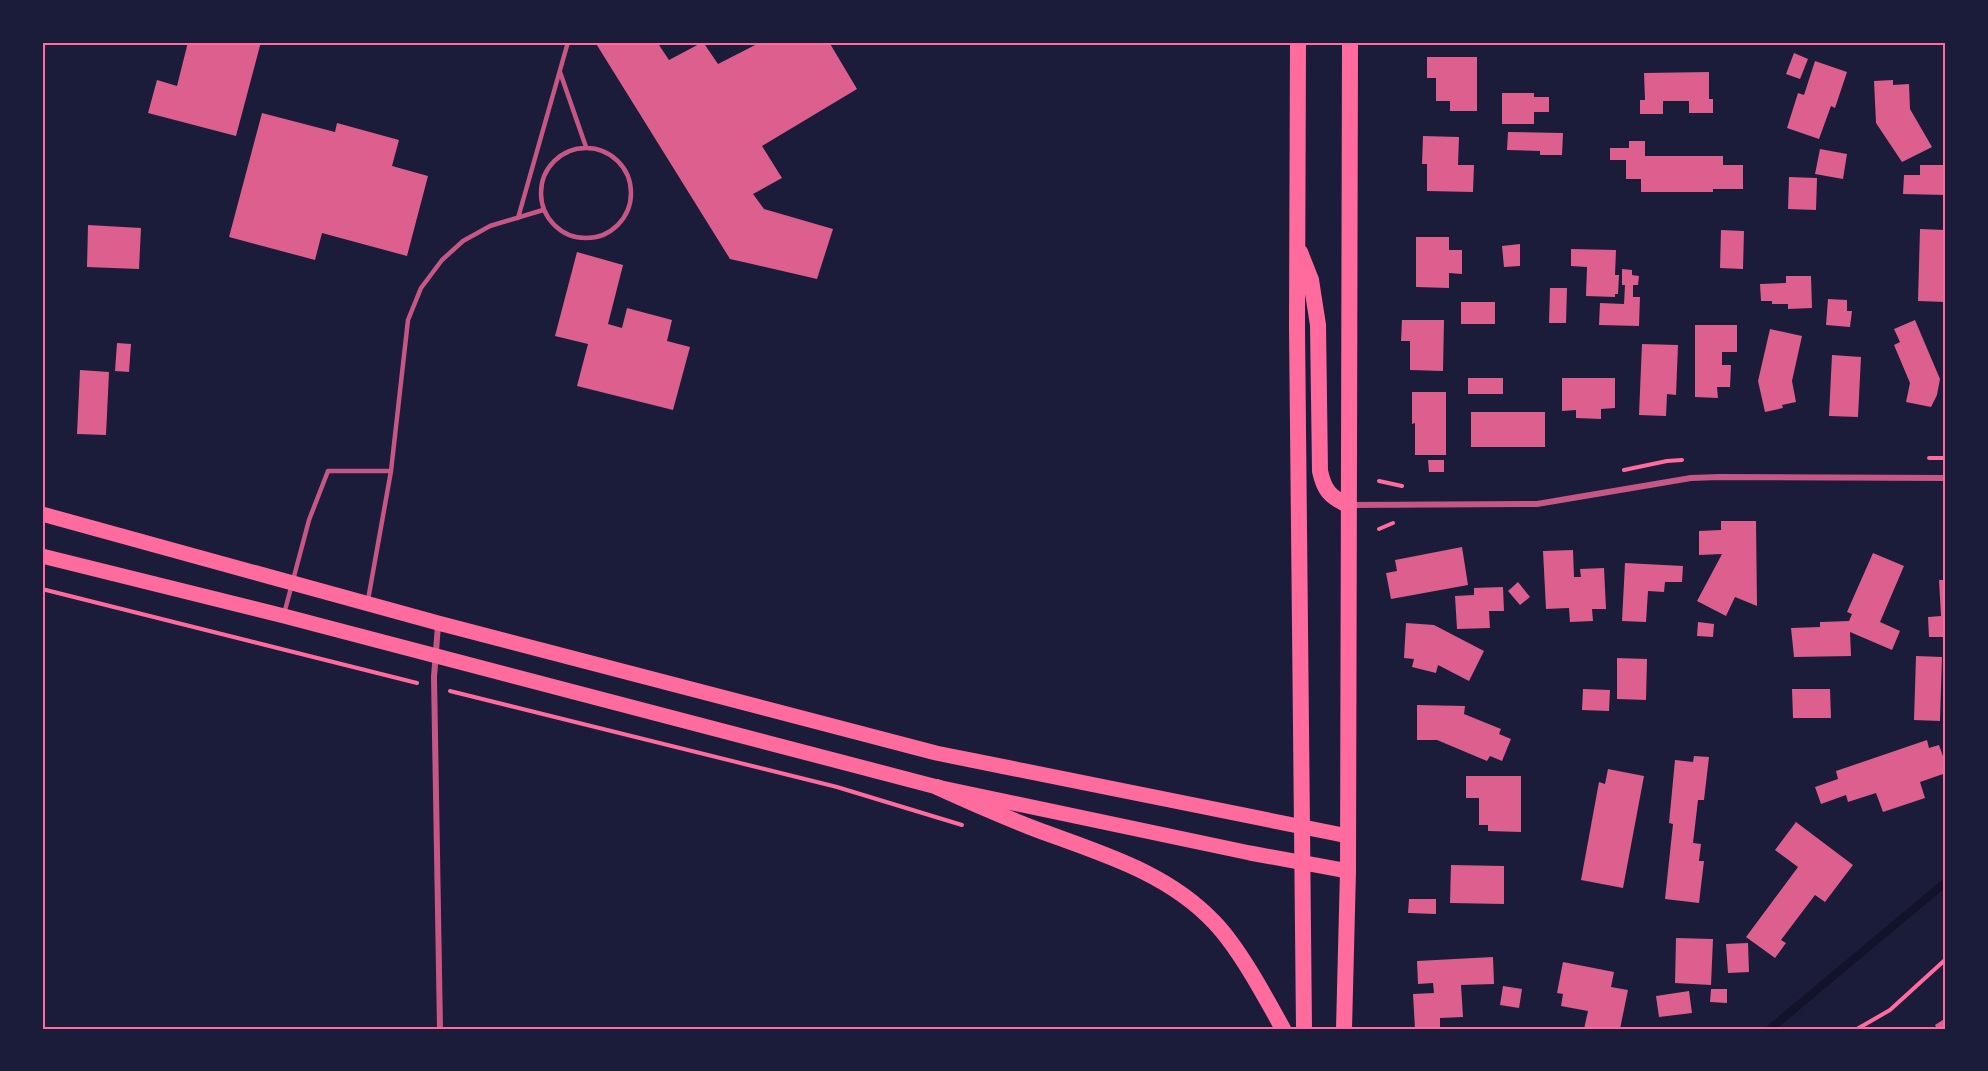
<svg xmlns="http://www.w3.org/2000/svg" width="1988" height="1071" viewBox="0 0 1988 1071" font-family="Signika,sans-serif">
<rect width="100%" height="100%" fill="#1b1b3a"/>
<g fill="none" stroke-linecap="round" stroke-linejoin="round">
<path stroke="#12122b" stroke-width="8" d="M1770 1029 1946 882"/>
</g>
<path fill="#dd5f8e" d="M188 42H261L236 136 148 113 157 80 177 86Z
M595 42H657L669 60 703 42 718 64 761 42H829L857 89 762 146 782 178 753 194 764 209 833 229 817 279 730 259Z
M1690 42H1729V45L1690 44Z
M1794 53 1808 59 1800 79 1786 74Z
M1427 57H1477V111H1450V101H1436V78H1427Z
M1815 61 1847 72 1835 108 1831 106 1819 139 1787 128 1798 93 1804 95Z
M1709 72V99H1713V113H1689V101H1663V114H1640V100H1645L1644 73Z
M1893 80V85L1909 84 1910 109 1932 147 1902 162 1876 123 1874 81Z
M1502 93H1534V97H1549V112H1534V124H1502Z
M262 113 335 132 337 123 399 140 392 166 428 176 407 256 322 233 315 260 229 237Z
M1508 132 1563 133 1562 155H1540V151L1507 150Z
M1423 136 1459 137 1458 165H1474L1473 192 1427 191V164H1422Z
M1629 141H1645V156H1723V165H1743V189H1713V192H1641V179H1626V160H1610V148H1629Z
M1820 149 1847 154 1843 179 1815 174Z
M1920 165H1946V195L1903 194 1904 175H1920Z
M1789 177 1817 178 1816 210 1788 209Z
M88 225 141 228 139 269 87 267Z
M1920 229 1946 230V302L1918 301Z
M1721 230 1744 231 1743 269 1720 268Z
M1416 237H1449V250H1462V274L1449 273V288L1416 287Z
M1520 244V266L1504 267 1502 246Z
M1571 249 1616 250 1615 275H1619L1618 294H1615V297L1586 296 1587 267 1571 266Z
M577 252 623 265 608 324 622 328 627 308 672 320 667 341 690 347 673 410 577 386 588 344 555 336Z
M1622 269 1632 270V275L1639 276 1638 285H1633V297H1640L1639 326 1599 325 1600 303 1624 304 1625 285H1622Z
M1786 276H1811L1812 308 1788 309V304H1772V301H1761L1760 284 1786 283Z
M1550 288H1567L1566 323H1549Z
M1828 299 1847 300V311H1852L1850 327 1826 325Z
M1461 302H1495V324H1461Z
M1402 320H1444L1443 371 1410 370V341H1401Z
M1915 320 1940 379 1937 395 1931 407 1906 402 1910 383 1894 345 1900 342 1894 329Z
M1695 325H1737V352H1722V365H1731L1730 387H1717L1718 398 1695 397Z
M1770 329 1802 336 1792 381 1796 402 1782 405 1783 408 1765 412 1758 381Z
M117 343 131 344 129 372 115 371Z
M1642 344 1678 345 1676 395 1667 394 1666 416 1639 415Z
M1832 355 1861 357 1858 417 1829 416Z
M80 370 109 372 106 435 77 434Z
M1468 378H1503V394H1468Z
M1562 378H1615V408L1601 409V419L1576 418V410L1562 411Z
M1412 392H1446V455H1415V423L1412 424Z
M1471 412H1545V447H1471Z
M1428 460H1444V472H1429Z
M1721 521H1756L1757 606 1735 597 1726 616 1697 601 1722 554 1699 555V531L1721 530Z
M1462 547 1468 585 1391 599 1386 573 1397 571 1395 560Z
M1573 550 1574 577H1581L1580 569 1604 568 1606 609H1592L1593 621 1570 622 1569 608 1546 609 1543 551Z
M1873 553 1904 566 1880 622 1900 631 1892 650 1850 632 1851 656 1794 657 1791 628 1820 627V622L1849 621 1852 614 1847 612Z
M1625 563 1683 566 1682 582H1665L1664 592 1648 591 1646 622 1622 621Z
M1939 580H1946V637H1929L1928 617 1941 616Z
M1518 582 1530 597 1520 605 1508 591Z
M1503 587 1504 611H1489L1490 628 1457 629 1455 596 1474 595V588Z
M1698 622 1714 624 1713 637 1697 636Z
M1406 623 1434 625 1484 651 1469 681 1438 665 1436 673 1412 667 1414 659 1404 658Z
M1916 656 1942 657 1940 721 1914 720Z
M1617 658 1647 659 1646 700 1617 699Z
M1583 689 1610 690 1609 711 1582 710Z
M1792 689H1830L1831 718H1793Z
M1417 705 1465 706 1464 714 1501 729 1499 734 1511 739 1502 761 1490 756 1487 761 1437 740H1417Z
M1927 740 1929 748 1939 745 1946 765V773L1920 782 1925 798 1883 812 1876 793 1848 802 1846 795 1821 804 1815 787 1838 779 1836 771Z
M1694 756 1709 757 1704 800H1698L1693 843 1701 844 1699 861H1704L1699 903 1665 899 1673 824 1669 823 1675 760 1693 762Z
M1608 769 1644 776 1623 888 1581 880 1599 782 1605 784Z
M1466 776H1521V832L1488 831V825H1479V798H1466Z
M1796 822 1853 865 1825 902 1815 895 1781 940 1786 943 1775 958 1746 937 1798 867 1775 850Z
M1451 865 1504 866V904L1450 903Z
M1409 899H1436V914L1408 913Z
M1676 938 1713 939 1711 985 1675 983Z
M1748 943 1749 972 1728 973 1726 944Z
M1493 957 1494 984 1461 985 1463 1017 1440 1018V1029H1415L1413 994 1434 993 1433 983 1418 984 1417 961Z
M1563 962 1614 972 1611 987 1628 990 1620 1029H1584L1588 1011 1561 1006 1563 994 1557 993Z
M1503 986 1522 989 1519 1008 1500 1005Z
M1711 989H1727V1003L1710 1002Z
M1689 991 1692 1013 1659 1017 1656 996Z
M1946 1018V1029H1937L1935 1025Z"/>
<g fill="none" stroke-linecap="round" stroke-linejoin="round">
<path stroke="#ff6b9d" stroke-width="4" d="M1929 458H1946
M1624 470 1667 461 1682 460
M1379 481 1402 486
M1379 529 1393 523
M42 589 417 683
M450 691 837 787 962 825
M1857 1029 1890 1010 1946 959"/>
<path stroke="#c65784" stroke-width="4.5" d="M560 72 586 147
M42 85 43 42
M541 193a45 45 0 1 1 90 0a45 45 0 1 1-90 0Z
M518 218 568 42
M368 600 391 471 408 320 421 288 442 260 463 241 490 226 543 210
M284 614 309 520 328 471H391"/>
<path stroke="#c65784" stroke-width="6" d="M1349 505 1537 504 1691 478 1719 477 1946 478
M438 625 434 677 440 1029"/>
<path stroke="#ff6b9d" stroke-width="15" d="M42 514 438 623 936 753 1348 836
M42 556 284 616 937 787 1250 853 1348 871"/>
<path stroke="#ff6b9d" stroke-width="16" d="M1298 42 1297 327 1304 1029
M1300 252 1311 280 1318 325 1320 471C1324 490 1330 497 1348 505
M937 787C970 802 1004 817 1038 830 1100 853 1167 872 1214 922 1239 948 1265 996 1283 1029
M1344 1029 1348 871 1350 42"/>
</g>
<rect width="1988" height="1071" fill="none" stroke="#1b1b3a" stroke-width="87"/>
<rect x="44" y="44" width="1900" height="984" fill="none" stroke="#ff6b9d" stroke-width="2"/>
</svg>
